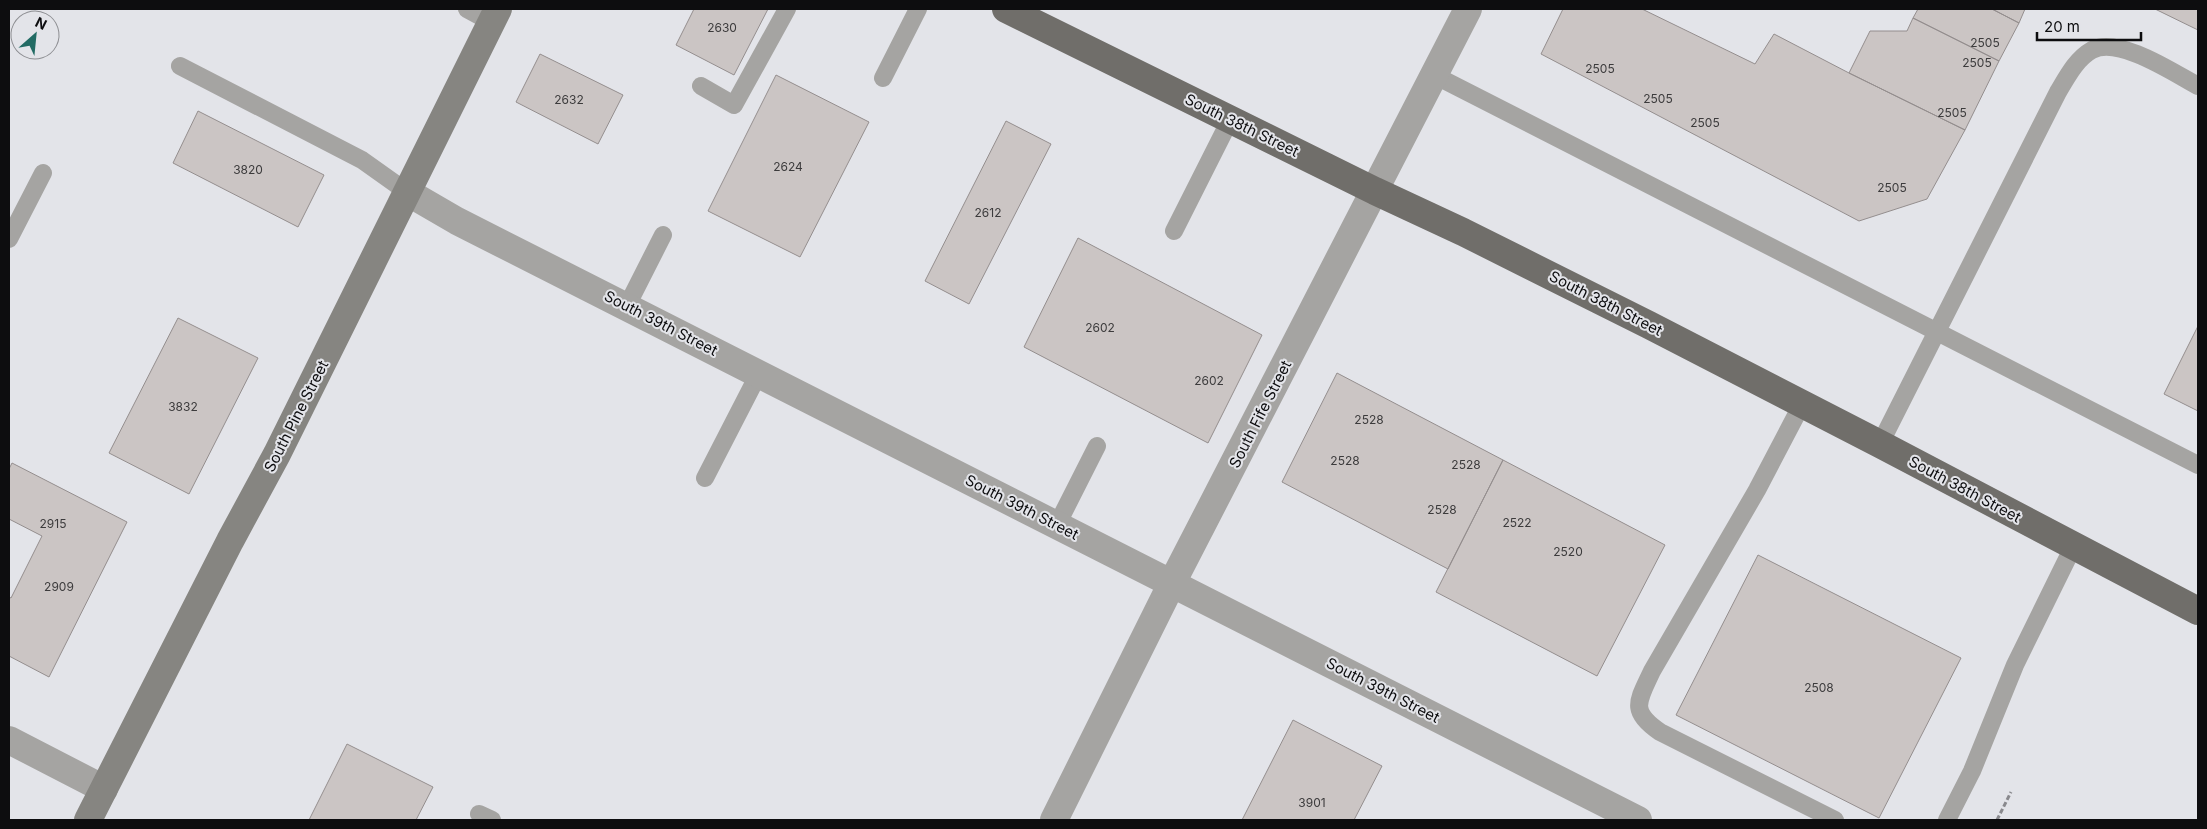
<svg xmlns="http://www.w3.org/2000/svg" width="2207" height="829" viewBox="0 0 2207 829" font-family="Inter,sans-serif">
<rect width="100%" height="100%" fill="#e3e4e9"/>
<path fill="#cbc5c4" stroke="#948e8e" d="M694 9H768L734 75 676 45Z
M1563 9H1642L1755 64 1774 34 1849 73 1965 130 1927 199 1859 221 1541 54Z
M1918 9H1992L2019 23 1999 61 1913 18Z
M1992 9H2025L2019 23Z
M2155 9H2198V30Z
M1913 18 1999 61 1965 130 1849 73 1870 31H1907Z
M540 54 623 95 598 144 516 102Z
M776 75 869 122 800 257 708 211Z
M198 111 324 175 298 227 173 163Z
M1006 121 1051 144 969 304 925 281Z
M1078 238 1262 335 1208 443 1024 347Z
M178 318 258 358 189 494 109 453Z
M2198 326V411L2164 394Z
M1337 373 1503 460 1448 569 1282 482Z
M1503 460 1665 545 1597 676 1436 592Z
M12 463 127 522 49 677 9 656V597L11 598 42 536 9 519V469Z
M1758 555 1961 658 1879 818 1676 715Z
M1293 720 1382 766 1354 820H1242Z
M347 744 433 787 416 820H309Z"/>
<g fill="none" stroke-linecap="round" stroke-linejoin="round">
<path stroke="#89898d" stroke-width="3" stroke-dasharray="5 2.5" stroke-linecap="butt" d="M1997 820 2011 792"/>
<path stroke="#a5a4a2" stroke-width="18" d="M467 9 491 22
M180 66 362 160 407 192
M1434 75 2198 465
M883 78 918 9
M701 86 734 105 787 9
M1174 231 1230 120
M9 239 43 173
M627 306 663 235
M1802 404 1757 490 1652 671C1638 701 1629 711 1660 732L1835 820
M1880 444 2058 92C2067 77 2076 59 2092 50 2119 36 2174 73 2198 86
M705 478 759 373
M1057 525 1097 446
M479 814 492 820
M1947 820 1972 771 2015 665 2073 547"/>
<path stroke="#a5a4a2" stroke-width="28" d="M407 192 457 221 1638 820
M9 740 104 789
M1054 820 1172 583 1468 9"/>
<path stroke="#868581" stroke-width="28" d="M88 820 230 541 277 454 498 9"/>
<path stroke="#706e6a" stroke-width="28" d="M1006 9 1375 191 1463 232 1649 325 1880 444 2198 611"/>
</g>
<g text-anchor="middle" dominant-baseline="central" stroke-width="4" stroke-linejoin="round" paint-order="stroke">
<g font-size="12" fill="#3c3b3c">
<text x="722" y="27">2630</text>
<text x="1985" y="42">2505</text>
<text x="1977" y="62">2505</text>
<text x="1600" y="68">2505</text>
<text x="1658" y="98">2505</text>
<text x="569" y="99">2632</text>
<text x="1952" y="112">2505</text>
<text x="1705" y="122">2505</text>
<text x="788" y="166">2624</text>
<text x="248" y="169">3820</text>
<text x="1892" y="187">2505</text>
<text x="988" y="212">2612</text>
<text x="1100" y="327">2602</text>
<text x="1209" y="380">2602</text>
<text x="183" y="406">3832</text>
<text x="1369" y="419">2528</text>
<text x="1345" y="460">2528</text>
<text x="1466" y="464">2528</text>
<text x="1442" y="509">2528</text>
<text x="1517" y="522">2522</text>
<text x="53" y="523">2915</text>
<text x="1568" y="551">2520</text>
<text x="59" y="586">2909</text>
<text x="1819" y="687">2508</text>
<text x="1312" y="802">3901</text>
</g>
<g font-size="15" fill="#0d0d0f" stroke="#e3e4e9">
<text transform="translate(1242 125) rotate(26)">South 38th Street</text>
<text transform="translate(1606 303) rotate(27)">South 38th Street</text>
<text transform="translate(661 323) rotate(27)">South 39th Street</text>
<text transform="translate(1260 414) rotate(-63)">South Fife Street</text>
<text transform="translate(296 416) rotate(-63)">South Pine Street</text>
<text transform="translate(1965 489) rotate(28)">South 38th Street</text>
<text transform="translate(1022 507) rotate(27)">South 39th Street</text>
<text transform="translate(1383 690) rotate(27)">South 39th Street</text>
</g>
</g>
<rect width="2207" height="829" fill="none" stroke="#0d0d0f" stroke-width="20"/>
<g transform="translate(35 35) rotate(27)"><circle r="24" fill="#e3e4e9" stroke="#8d8e92"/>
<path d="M0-4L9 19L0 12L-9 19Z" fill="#226b64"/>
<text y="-8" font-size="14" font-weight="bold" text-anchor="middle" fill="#0d0d0f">N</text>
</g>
<path d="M2037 32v8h104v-8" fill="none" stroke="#0d0d0f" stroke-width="2.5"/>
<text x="2044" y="32" font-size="15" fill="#0d0d0f" stroke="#e3e4e9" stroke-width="4" paint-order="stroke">20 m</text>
</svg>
